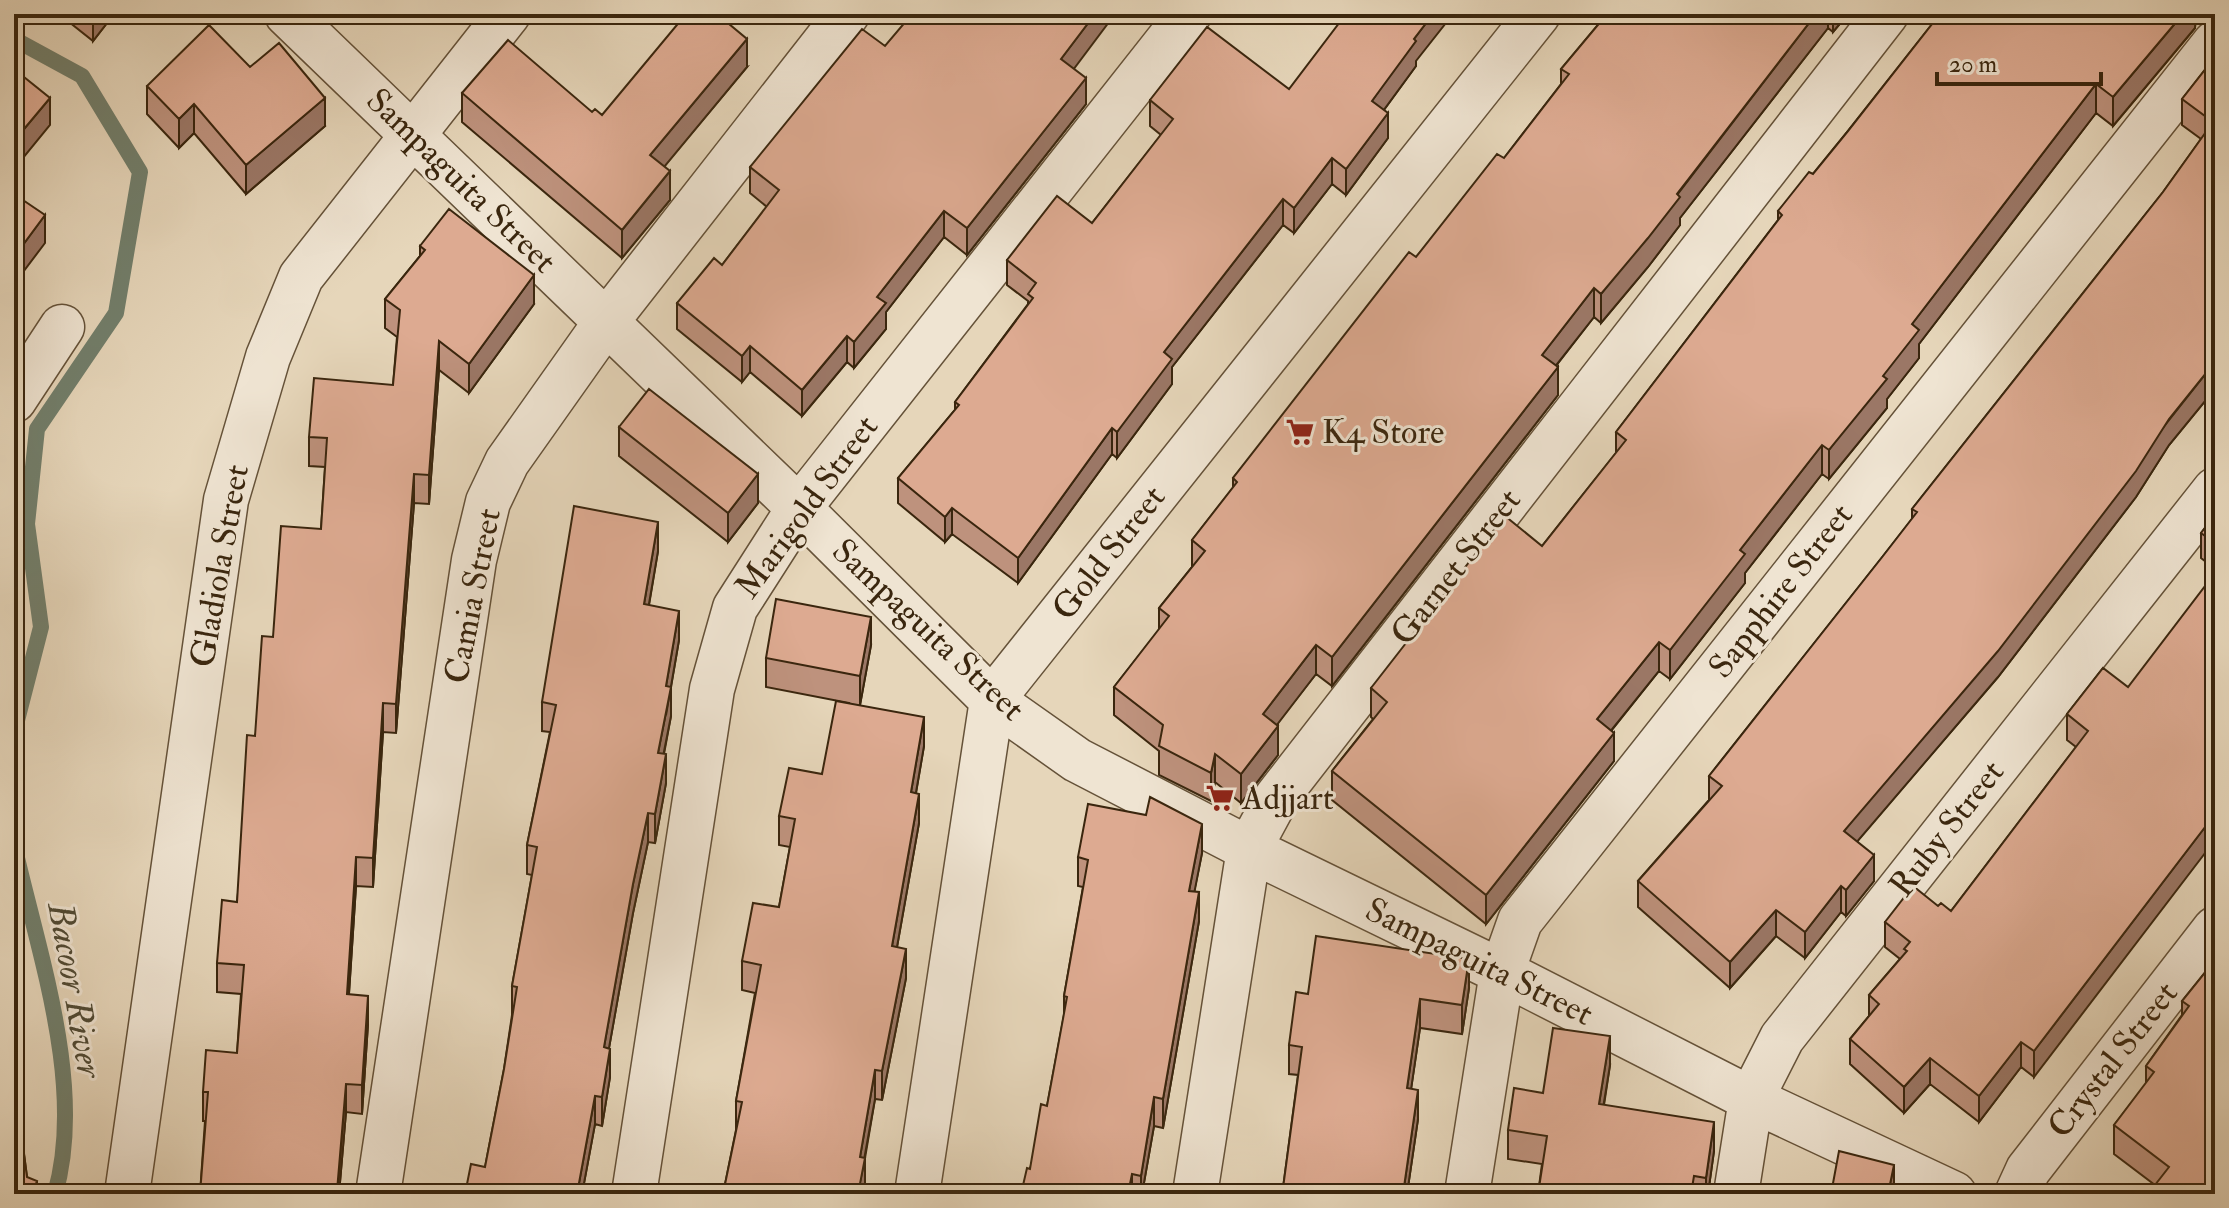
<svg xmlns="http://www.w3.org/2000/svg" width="2229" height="1208" viewBox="0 0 2229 1208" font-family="'IM FELL Double Pica',serif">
<rect width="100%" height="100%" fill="#e6d6ba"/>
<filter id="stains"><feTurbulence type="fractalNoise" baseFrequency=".0025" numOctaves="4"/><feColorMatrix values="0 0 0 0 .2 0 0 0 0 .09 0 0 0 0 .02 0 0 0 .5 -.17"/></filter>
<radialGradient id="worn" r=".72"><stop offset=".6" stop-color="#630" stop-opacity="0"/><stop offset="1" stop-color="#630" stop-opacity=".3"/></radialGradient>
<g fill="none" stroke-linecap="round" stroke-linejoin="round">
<path stroke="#727f6c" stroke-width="16" d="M14 39 82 76 140 172 116 313 37 429 27 524 41 627 14 732
M14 845C38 952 86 1086 55 1194"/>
<defs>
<path id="street" d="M287 14 799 508 992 700 1077 760 1249 849 1502 972 1751 1099 1954 1194
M14 400 62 327
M127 1194 226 500 268 357 301 277 508 14
M378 1194 474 560 488 502 507 462 606 322 847 14
M634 1194 712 689 735 608 799 508 1189 14
M917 1194 992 700 1538 14
M1195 1194 1249 849 1277 797 1886 14
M1467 1194 1502 972 1520 921 2215 43
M1736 1194 1751 1099 1782 1038 2215 490
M2017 1194 2028 1170 2215 929"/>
</defs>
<use href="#street" stroke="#655239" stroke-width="47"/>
<use href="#street" stroke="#efe4d2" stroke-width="44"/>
</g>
<path fill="#be927d" stroke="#3a260e" stroke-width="2" d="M59 14H114L93 41Z
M1607 14H1848L1833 32 1828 28 1680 218V225L1648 267 1601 323 1594 317 1556 366 1558 395 1332 686 1316 674 1276 725 1278 755 1241 803 1215 782 1211 801 1159 775V751L1114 715V687L1159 630V608L1192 567V540L1233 488V478L1416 257 1504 158 1561 84V69Z
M1940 14H2196L2195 28 2113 126 2096 113 1919 344V358L1887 399V408L1829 479 1822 474 1745 573V583L1670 679 1659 671 1612 730 1614 761 1486 924 1332 800V771L1373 719 1371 717V688L1542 546 1616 453V432L1778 220V211L1813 174 1848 131Z
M885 46 1074 69 1086 104 967 255 944 237 886 312V329L854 368 847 362 802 416 750 372 742 382 677 329V303L722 265 767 207 750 193V167Z
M2215 57V389L2169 445 2136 497 1998 677 1857 841 1874 881 1846 916 1841 912 1805 958 1776 936 1730 988 1638 907V881L1709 800V776L1883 556 1912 519V509L2163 192 2201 139 2182 125V99Z
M1416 61V66L1384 110 1388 138 1346 195 1332 184 1294 233 1283 225 1172 367V384L1117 458 1112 454 1018 583 952 534 945 542 898 503V478L955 410V402L1028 304V301L1007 285V260L1092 223 1161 135 1150 126V100L1289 89Z
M250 67 325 126 246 194 194 133 179 148 147 114V86Z
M747 67 664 166 670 200 622 258 462 122V93L602 115Z
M420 246 534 304 469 393 439 370 429 504 414 503 396 733 383 732 373 887 356 886 349 994 368 1024 362 1114 346 1112 339 1194H200L205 1121H203V1092L237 1053 241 994 217 992V963L237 902 255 736 321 529 325 467 309 466V437L393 385 397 337 385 328V299L420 256Z
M619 427 758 503 728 542 619 456Z
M2215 515V569L2201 558V533Z
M658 551 649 605 679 640 671 687V716L664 754 666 783 655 843 648 842 633 913 609 1048 610 1077 602 1126 595 1124 582 1194H465L485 1167 504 1069 512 1015V986L532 875 527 874V845L550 732 542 731V702Z
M871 645 860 705 924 746 916 793 919 823 897 947 906 978 882 1100 875 1099 865 1158V1187L864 1194H723L736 1130V1101L755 993 742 990V961L779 907 790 847 779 845V816L822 774 849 703 766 687V658Z
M2103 668 2034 1077 2021 1067 1979 1122 1930 1084 1904 1113 1850 1064V1039L1869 1016V995L1900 959 1885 947V922L1938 906 1951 911 2076 747 2067 740V714Z
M1202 853 1194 892 1199 921 1163 1128 1154 1126 1142 1194H1021L1030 1169 1047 1106 1064 1015V996L1083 887 1078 886V857Z
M2215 960V1194L2155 1185 2114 1154V1125L2146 1084V1066L2182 1015V1001Z
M1469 988 1462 1034 1420 1028 1411 1089 1418 1119 1407 1194H1277L1283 1188 1298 1075 1289 1074V1045L1308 994Z
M14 994 17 1024V1050H15L20 1080V1106H18L27 1177 37 1194H14Z
M1610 1065 1604 1105 1714 1151 1708 1194H1538L1542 1164 1508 1159V1130L1543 1093Z"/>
<path fill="#9b7766" stroke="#3a260e" stroke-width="2" d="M93 14H114L93 41Z
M1095 14H1115L1061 86V59Z
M1433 14H1453L1416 61V66L1372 126V101L1414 39Z
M1816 14H1828V28L1680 218V225L1648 267 1601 323V294Z
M1833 14H1848L1833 32Z
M2183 14H2196L2195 28 2113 126V97Z
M747 39V67L650 184V155Z
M1086 78V104L967 255V228Z
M2096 84V113L1919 344V358L1887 399V408L1829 479V450L1883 376 1912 324Z
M50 98V125L14 169V141Z
M325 98V126L246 194V165Z
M194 104V133L179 148V119Z
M1388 113V138L1346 195V169Z
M1332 158V184L1294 233V208Z
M670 171V200L622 258V230Z
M1283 199V225L1172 367V384L1117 458V432L1164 352Z
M944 211V237L886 312V329L854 368V342L877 297Z
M45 215V243L14 284V257Z
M534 275V304L469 393V364Z
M1594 288V317L1542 383V355Z
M847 336V362L802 416V390Z
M439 341V370L429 504V475Z
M750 346V372L742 382V356Z
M2215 362V389L2169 445 2136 497 1998 677 1844 857V831Z
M1558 367V395L1332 686V657Z
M1112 428V454L1018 583V558Z
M1822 445V474L1745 573V583L1670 679V650L1740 550Z
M414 474V503L396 733V704Z
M758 474V503L728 542V513Z
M952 508V534L945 542V517Z
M658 522V551L644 633V604Z
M679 611V640L666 715V686Z
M871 617V645L860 705V676Z
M1659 642V671L1597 748V719Z
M1316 645V674L1263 743V714Z
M671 687V716L658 782V753Z
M383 703V732L373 887V858Z
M924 717V746L911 821V792Z
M1278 726V755L1241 803V774Z
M1614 733V761L1486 924V895Z
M666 754V783L655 843V814Z
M1215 754V782L1211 801V773Z
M919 794V823L892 975V946Z
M648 813V842L633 913 604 1076V1047L633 884Z
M2215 814V840L2034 1077V1051Z
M1202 824V853L1189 920V891Z
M1874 855V881L1846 916V890Z
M356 857V886L347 1023V994Z
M1841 886V912L1805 958V932Z
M1199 892V921L1163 1128V1099Z
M1776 910V936L1730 988V962Z
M906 949V978L882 1100V1071Z
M1469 959V988L1462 1034V1005Z
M368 996V1024L362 1114V1085Z
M1420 999V1028L1407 1117V1088Z
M1610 1036V1065L1599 1133V1104Z
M2021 1042V1067L1979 1122V1096Z
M610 1049V1077L602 1126V1097Z
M1930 1058V1084L1904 1113V1087Z
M875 1070V1099L860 1182 865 1158V1187L864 1194H858L860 1157Z
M346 1084V1112L339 1194H337Z
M1418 1090V1119L1407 1194H1403Z
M595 1096V1124L582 1194H577Z
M1154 1097V1126L1142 1194H1141V1176Z
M1714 1122V1151L1708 1194H1706V1178Z
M1894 1165V1194H1888Z
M1132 1174V1194H1128Z
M37 1181V1194H32Z"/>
<path fill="#ddaa91" stroke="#3a260e" stroke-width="2" d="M686 14H717L747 39 650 155 670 171 622 230 462 93 508 40 592 112 595 109 602 115Z
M912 14H1095L1061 59 1086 78 967 228 944 211 877 297 886 303 854 342 847 336 802 390 750 346 742 356 677 303 714 258 722 265 779 190 750 167 862 29 885 46Z
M1346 14H1433L1414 39 1416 41 1372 101 1388 113 1346 169 1332 158 1294 208 1283 199 1164 352 1172 359 1117 432 1112 428 1018 558 952 508 945 517 898 478 959 405 955 402 1033 298 1028 294 1036 283 1007 260 1057 196 1092 223 1173 119 1150 100 1207 27 1289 89Z
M1607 14H1816L1677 194 1680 197 1648 238 1601 294 1594 288 1542 355 1558 367 1332 657 1316 645 1263 714 1278 726 1241 774 1215 754 1211 773 1159 746 1163 725 1114 687 1169 616 1159 608 1205 551 1192 540 1237 482 1233 478 1409 252 1416 257 1497 154 1504 158 1569 74 1561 69Z
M1940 14H2183L2113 97 2096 84 1912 324 1919 330 1883 376 1887 379 1829 450 1822 445 1740 550 1745 554 1670 650 1659 642 1597 719 1614 733 1486 895 1332 771 1387 702 1371 688 1505 516 1542 546 1626 440 1616 432 1782 215 1778 211 1809 172 1813 174 1848 131Z
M209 25 250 67 279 43 325 98 246 165 194 104 179 119 147 86Z
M2215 57V362L2169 419 2136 471 1998 651 1844 831 1874 855 1846 890 1841 886 1805 932 1776 910 1730 962 1638 881 1722 786 1709 776 1883 556 1917 512 1912 509 2163 192 2213 122 2182 99Z
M14 69 50 98 14 141Z
M14 194 45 215 14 257Z
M449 209 534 275 469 364 439 341 429 475 414 474 396 704 383 703 373 858 356 857 347 994 368 996 362 1085 346 1084 337 1191 316 1189V1194H200L208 1092H203L206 1050 237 1053 244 965 217 963 222 900 237 902 247 735 255 736 262 636 273 637 281 526 321 529 327 438 309 437 314 378 393 385 400 310 385 299 425 250 420 246Z
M649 389 758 474 728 513 619 427Z
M574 506 658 522 644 604 679 611 666 686 671 687 658 753 666 754 655 814 648 813 633 884 604 1047 610 1049 602 1097 595 1096 577 1194H465L471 1164 485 1167 504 1069 517 987 512 986 537 847 527 845 556 705 542 702Z
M2215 515V543L2201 533Z
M2215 573V814L2034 1051 2021 1042 1979 1096 1930 1058 1904 1087 1850 1039 1879 1004 1869 995 1907 951 1904 949 1910 942 1885 922 1913 886 1938 906 1941 903 1951 911 2088 731 2067 714 2103 668 2128 687Z
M776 599 871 617 860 676 766 658Z
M836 701 924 717 911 792 919 794 892 946 906 949 882 1071 875 1070 860 1157 865 1158 858 1194H723L742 1102 736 1101 761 965 742 961 753 903 779 907 795 819 779 816 789 768 822 774Z
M1150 797 1202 824 1189 891 1199 892 1163 1099 1154 1097 1141 1176 1132 1174 1128 1194H1021L1027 1168 1030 1169 1041 1104 1047 1106 1067 997 1064 996 1088 860 1078 857 1088 804 1146 815Z
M1316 936 1469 959 1462 1005 1420 999 1407 1088 1418 1090 1403 1194H1277L1278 1187 1283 1188 1302 1047 1289 1045 1296 992 1308 994Z
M2215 960V1194H2148L2169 1167 2114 1125 2154 1072 2146 1066 2189 1006 2182 1001Z
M14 994 17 1024H14Z
M1553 1028 1610 1036 1599 1104 1714 1122 1706 1178 1694 1176 1691 1194H1538L1547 1136 1508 1130 1514 1088 1543 1093Z
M14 1041 20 1080 14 1081 27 1177 37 1181 32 1194H14Z
M1839 1151 1894 1165 1888 1194H1831Z"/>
<defs>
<symbol id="supermarket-bare" viewBox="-9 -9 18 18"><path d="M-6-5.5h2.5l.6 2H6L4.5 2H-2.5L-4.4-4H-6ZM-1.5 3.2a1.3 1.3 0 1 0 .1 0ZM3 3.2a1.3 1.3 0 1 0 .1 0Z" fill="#8f2418" stroke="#efe4d2" stroke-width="2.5" paint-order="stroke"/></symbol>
</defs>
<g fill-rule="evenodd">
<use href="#supermarket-bare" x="1280" y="412" width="40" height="40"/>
<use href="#supermarket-bare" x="1200" y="778" width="40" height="40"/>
</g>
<g text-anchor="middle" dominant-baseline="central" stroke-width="6" stroke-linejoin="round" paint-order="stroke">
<g font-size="34" fill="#3a260e" stroke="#efe4d2">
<text transform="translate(461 181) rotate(44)">Sampaguita Street</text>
<text transform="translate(807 507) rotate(-54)">Marigold Street</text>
<text transform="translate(1109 553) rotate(-52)">Gold Street</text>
<text transform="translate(220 566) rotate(-80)">Gladiola Street</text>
<text transform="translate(1456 567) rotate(-52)">Garnet Street</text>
<text transform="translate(1781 591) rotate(-52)">Sapphire Street</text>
<text transform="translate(473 596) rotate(-79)">Camia Street</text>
<text transform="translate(928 630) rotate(43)">Sampaguita Street</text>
<text transform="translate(1947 829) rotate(-52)">Ruby Street</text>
<text transform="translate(1479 962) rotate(26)">Sampaguita Street</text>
<text transform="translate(2113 1060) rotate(-52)">Crystal Street</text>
</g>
<g font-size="34" fill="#3a260e" stroke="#efe4d2" text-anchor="start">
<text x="1322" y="432">K4 Store</text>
<text x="1242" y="798">Adjjart</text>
</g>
<g font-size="36" font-style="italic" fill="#514b35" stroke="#efe4d2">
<text transform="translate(75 990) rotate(80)">Bacoor River</text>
</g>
</g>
<rect width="2229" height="1208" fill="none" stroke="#e6d6ba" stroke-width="48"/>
<rect x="16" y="16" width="2197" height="1176" fill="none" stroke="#3a260e" stroke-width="4"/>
<rect x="24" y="24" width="2181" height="1160" fill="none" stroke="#3a260e" stroke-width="2"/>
<path d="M1937 72v12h164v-12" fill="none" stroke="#3a260e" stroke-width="4"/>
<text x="1949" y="72" font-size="24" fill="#3a260e" stroke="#efe4d2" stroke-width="6" paint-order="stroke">20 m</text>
<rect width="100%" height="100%" filter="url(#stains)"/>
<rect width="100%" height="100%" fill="url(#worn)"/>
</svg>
